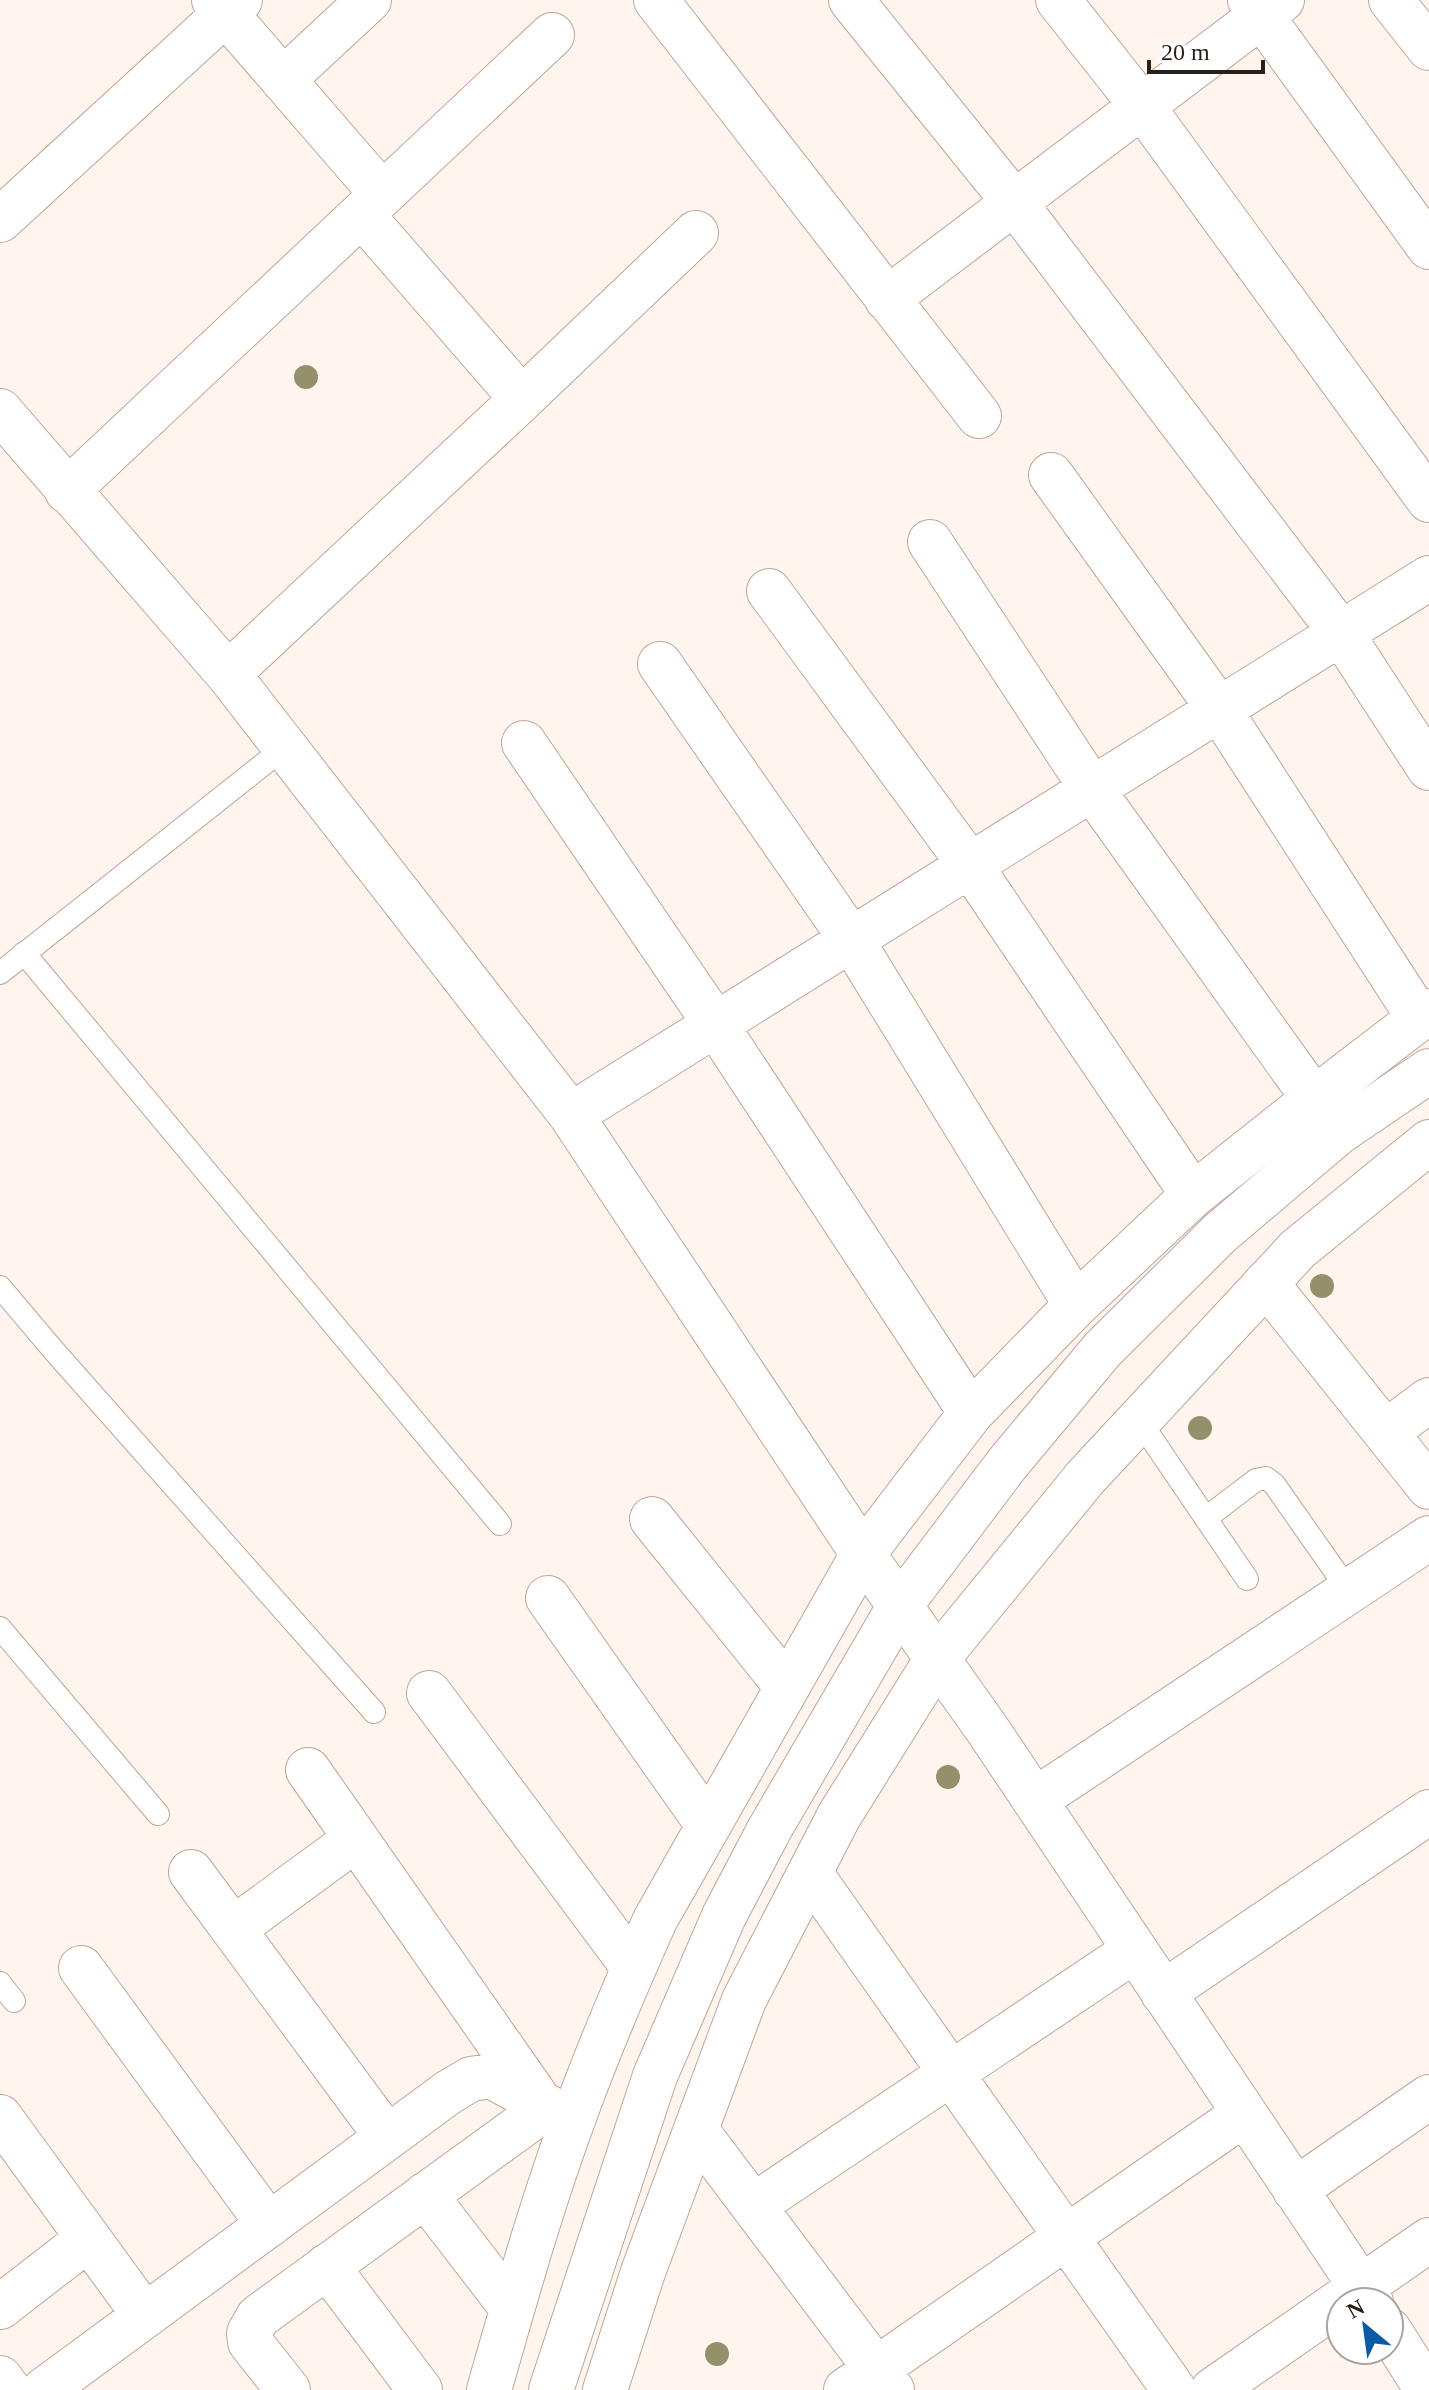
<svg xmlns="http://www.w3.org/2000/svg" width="1429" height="2390" viewBox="0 0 1429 2390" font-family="Georgia,serif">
<rect width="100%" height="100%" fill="#fff4ee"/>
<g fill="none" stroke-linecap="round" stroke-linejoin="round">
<defs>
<path id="service" d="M24 953 500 1524
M0 973 284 748
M0 1287 55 1352 374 1712
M1139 1420 1247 1579
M1206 1518 1256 1480 1266 1478 1274 1484 1349 1591
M0 1628 158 1814
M0 1983 14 2001"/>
<path id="minor" d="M214 0 382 194
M656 0 979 416
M851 0 1014 202 1341 633 1429 768
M1058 0 1142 106 1429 500
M1250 0 1429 247
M1391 0 1429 48
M283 80 369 0
M362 215 522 399
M0 220 240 0
M887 299 1282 0
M0 411 228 674 571 1115 863 1554 987 1729 1371 2302
M1051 475 1219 709 1419 1018
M67 491 552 35
M930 542 1092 789 1314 1099
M769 591 970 865 1193 1195
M660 664 851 939 1076 1305
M228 674 522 399 696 233
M524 743 716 1025 971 1413
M571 1115 1429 578
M1266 1283 1429 1487
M1386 1432 1429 1400
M652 1519 787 1687
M548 1598 708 1825
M429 1693 634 1968
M308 1770 535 2095
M1035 1800 1429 1538
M191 1872 387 2137
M810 1873 1174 2390
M233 1929 356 1839
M81 1968 269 2225
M1163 1993 1429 1812
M0 2117 145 2316
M696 2130 892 2390
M1295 2190 1429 2097
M425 2195 512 2308
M753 2206 1135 1950
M327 2266 420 2390
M0 2307 88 2239
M1389 2330 1427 2390
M0 2378 9 2390
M44 2390 449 2092 471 2079 491 2076 572 2120
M288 2390 250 2342 249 2333 258 2317 547 2107
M489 2390C515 2299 541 2206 574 2117 598 2050 626 1985 655 1920L863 1554 971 1413 1076 1305 1193 1195 1314 1099 1429 1011
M846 2390 1244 2114
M1213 2390 1429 2240"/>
<path id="tertiary" d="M551 2390 655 2076 724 1916 769 1830 899 1607 1007 1464 1103 1349 1220 1233 1339 1132 1429 1071
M605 2390 643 2272 744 2000 839 1816 937 1659 1085 1478 1298 1249 1429 1142"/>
</defs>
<use href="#service" stroke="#bfa597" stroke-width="24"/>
<use href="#minor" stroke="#bfa597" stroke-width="46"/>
<use href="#tertiary" stroke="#bfa597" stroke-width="46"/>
<use href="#service" stroke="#fff" stroke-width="22"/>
<use href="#minor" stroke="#fff" stroke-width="44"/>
<use href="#tertiary" stroke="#fff" stroke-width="44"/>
</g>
<g fill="#93906c">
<circle cx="306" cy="377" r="12"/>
<circle cx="1322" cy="1286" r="12"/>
<circle cx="1200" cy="1428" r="12"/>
<circle cx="948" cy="1777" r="12"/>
<circle cx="717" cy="2354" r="12"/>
</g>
<g transform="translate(1365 2326) rotate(331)"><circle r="38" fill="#ffffff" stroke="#a9a5a3" stroke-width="2"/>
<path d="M0-6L14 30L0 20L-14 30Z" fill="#0a5aa8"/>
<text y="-12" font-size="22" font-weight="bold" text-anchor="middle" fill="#281f19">N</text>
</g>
<path d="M1149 60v12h114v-12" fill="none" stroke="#281f19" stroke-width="4"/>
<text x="1161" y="60" font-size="24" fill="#281f19" stroke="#ffffff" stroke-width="6" paint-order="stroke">20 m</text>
</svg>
